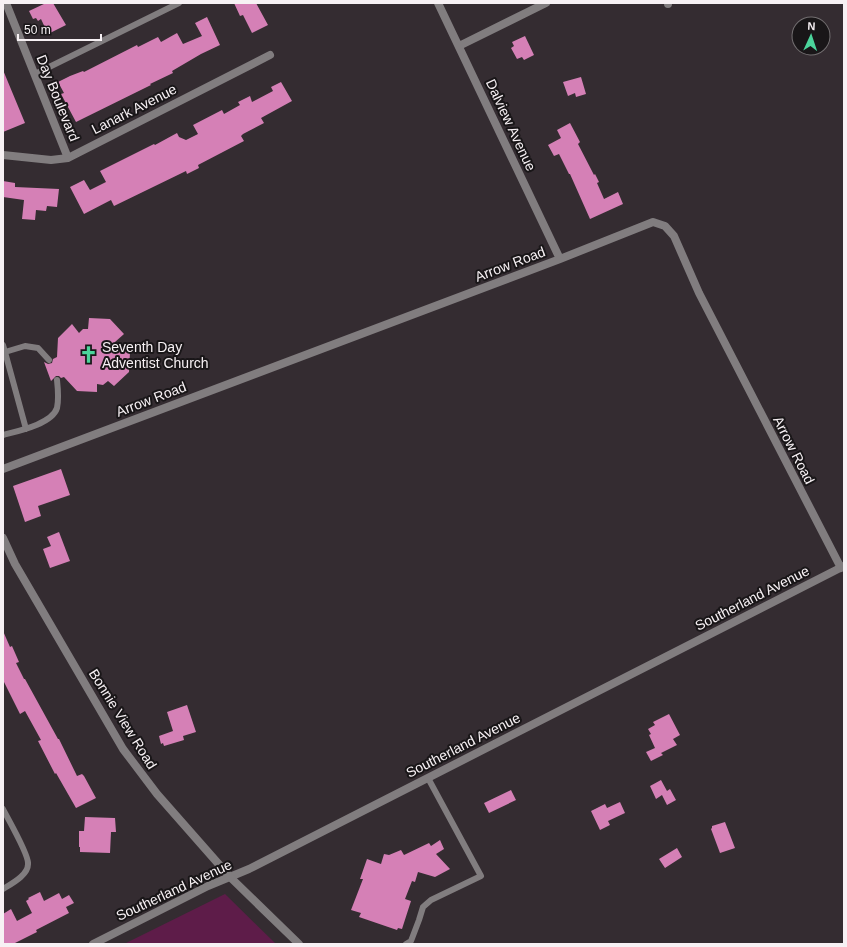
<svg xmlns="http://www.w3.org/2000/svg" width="847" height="947" viewBox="0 0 847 947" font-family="Helvetica,sans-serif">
<rect width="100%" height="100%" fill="#342c31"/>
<path fill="#5e1c49" d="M225 894 276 944H124Z"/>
<path fill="#d580b6" d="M46 3H53L66 25 48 34 41 19 38 21 36 18 33 19 29 11Z
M234 3H256L268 25 252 33 243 15 240 16Z
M207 17 220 45 201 54 172 71 173 73 150 84 151 85 76 122 61 94 64 93 58 82 70 76 83 71 84 72 137 45 138 47 158 37 161 42 177 33 183 44 202 36 195 23Z
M525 36 534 55 524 60 522 57 517 59 511 48 514 46 512 42Z
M3 70 25 123 3 132Z
M581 77 586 94 576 97 575 93 568 96 563 82Z
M281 82 292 101 261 118 264 123 243 134 241 136 244 141 198 165 199 168 187 174 186 171 114 206 111 200 84 214 70 187 84 180 90 190 106 182 100 171 154 144 155 145 177 133 179 137 186 140 198 134 193 125 222 110 224 114 240 105 238 102 250 96 252 102 273 91 271 87Z
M570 123 580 142 578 144 594 175 595 174 599 182 597 183 604 199 618 192 623 204 590 219 570 174H569L559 154 554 156 548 145 561 138 557 130Z
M3 181 15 183V187L59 189 57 207 47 206 46 211 36 210 35 220 22 219 24 200 3 197Z
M89 318 110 319 124 334 115 342 123 351 130 352 129 372 114 386 108 381 103 385 97 384V392L77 391 64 377 61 378 59 376H56L51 381 44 362 48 364 52 363 53 359 57 357 58 338 72 324 79 333 83 329H88Z
M61 469 70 495 38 506 41 516 25 522 13 486Z
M59 532 70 561 50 568 43 549 51 546 47 537Z
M3 631 10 647 12 646 19 662 16 663 24 679H25L58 739H59L77 776 82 774 84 776 96 798 76 808 56 773 55 774 38 741 41 740 25 711 20 714 3 680Z
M187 705 196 732 183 736 184 740 164 746 163 743 161 744 159 736 173 731 167 712Z
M669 714 680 735 673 739 677 745 661 753 663 755 651 761 646 752 655 748 649 735 651 734 648 729 655 725 653 722Z
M661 780 667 791 670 789 676 800 667 805 662 795 656 799 650 786Z
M511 790 516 800 489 813 484 803Z
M620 802 625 813 608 821 610 825 600 830 591 811 605 804 607 808Z
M85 817 115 818 116 832H111L110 853 80 852V847H79V831H84Z
M725 822 735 848 720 853 711 829 712 828V826Z
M440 840 444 849 436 854 450 869 435 877 418 872 415 882 412 881 405 899 411 901 402 929 398 928 397 930 359 917 361 913 351 910 363 879H360L367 859 381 864 384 854 389 855 401 850 404 855 429 843 431 846Z
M677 848 682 857 665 868 659 859Z
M40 892 44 901 59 893 62 899 69 895 74 903 66 907 69 913 36 930 37 932 13 944H3V914L11 909 17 921 32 913 26 901 29 899 28 898Z"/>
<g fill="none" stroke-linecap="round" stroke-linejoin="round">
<path stroke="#817d7f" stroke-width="6" d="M35 74 179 3
M3 345 5 352 25 346 38 348 49 360
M5 352 26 429
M3 435C18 431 52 424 57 408 59 399 58 389 57 380
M3 809C8 819 28 853 28 863 29 875 11 884 3 889
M406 944 411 941 419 920 423 907 431 900 481 876 428 778"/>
<path stroke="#817d7f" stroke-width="8" d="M6 3 68 158
M438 3 560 259
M668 3V4
M459 46 546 3
M3 155 51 160 68 158 270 55
M3 469 560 259 653 222 665 226 674 236 699 293 841 568
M93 944 208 886 249 869 844 566"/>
<path stroke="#817d7f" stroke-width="8" d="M3 538 15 564 123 749 157 794 230 877 299 944"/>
</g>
<defs>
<symbol id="church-bare" viewBox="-9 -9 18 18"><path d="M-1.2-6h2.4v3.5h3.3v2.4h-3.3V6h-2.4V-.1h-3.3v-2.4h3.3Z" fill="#4bd49b" stroke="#191618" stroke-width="2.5" paint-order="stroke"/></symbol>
</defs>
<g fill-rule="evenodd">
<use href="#church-bare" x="76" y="342" width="25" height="25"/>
</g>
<g text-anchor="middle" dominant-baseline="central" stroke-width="4" stroke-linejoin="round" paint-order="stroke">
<g font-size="14" fill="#f7f1f4" stroke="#191618">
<text transform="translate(58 98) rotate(68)">Day Boulevard</text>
<text transform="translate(134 109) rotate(-27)">Lanark Avenue</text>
<text transform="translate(511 125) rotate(65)">Dalview Avenue</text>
<text transform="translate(510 264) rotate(-21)">Arrow Road</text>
<text transform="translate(151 399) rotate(-21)">Arrow Road</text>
<text transform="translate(794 450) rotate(63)">Arrow Road</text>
<text transform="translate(752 598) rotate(-27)">Southerland Avenue</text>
<text transform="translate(123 719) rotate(58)">Bonnie View Road</text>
<text transform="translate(463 745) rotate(-27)">Southerland Avenue</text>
<text transform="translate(174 890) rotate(-25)">Southerland Avenue</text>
</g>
<g font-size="14" fill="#f7f1f4" stroke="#191618" text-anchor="start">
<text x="102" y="347">Seventh Day<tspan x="102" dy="16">Adventist Church</tspan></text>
</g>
</g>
<rect width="847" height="947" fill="none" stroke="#f7f1f4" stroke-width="8"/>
<g transform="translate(811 36) rotate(3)"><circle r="19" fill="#191618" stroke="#726e70"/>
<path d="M0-3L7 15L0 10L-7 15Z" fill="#4bd49b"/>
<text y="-6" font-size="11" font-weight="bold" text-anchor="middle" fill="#f7f1f4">N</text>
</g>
<path d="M18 34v6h83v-6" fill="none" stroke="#f7f1f4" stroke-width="2"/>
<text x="24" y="34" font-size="12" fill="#f7f1f4" stroke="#191618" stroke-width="3" paint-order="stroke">50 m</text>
</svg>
